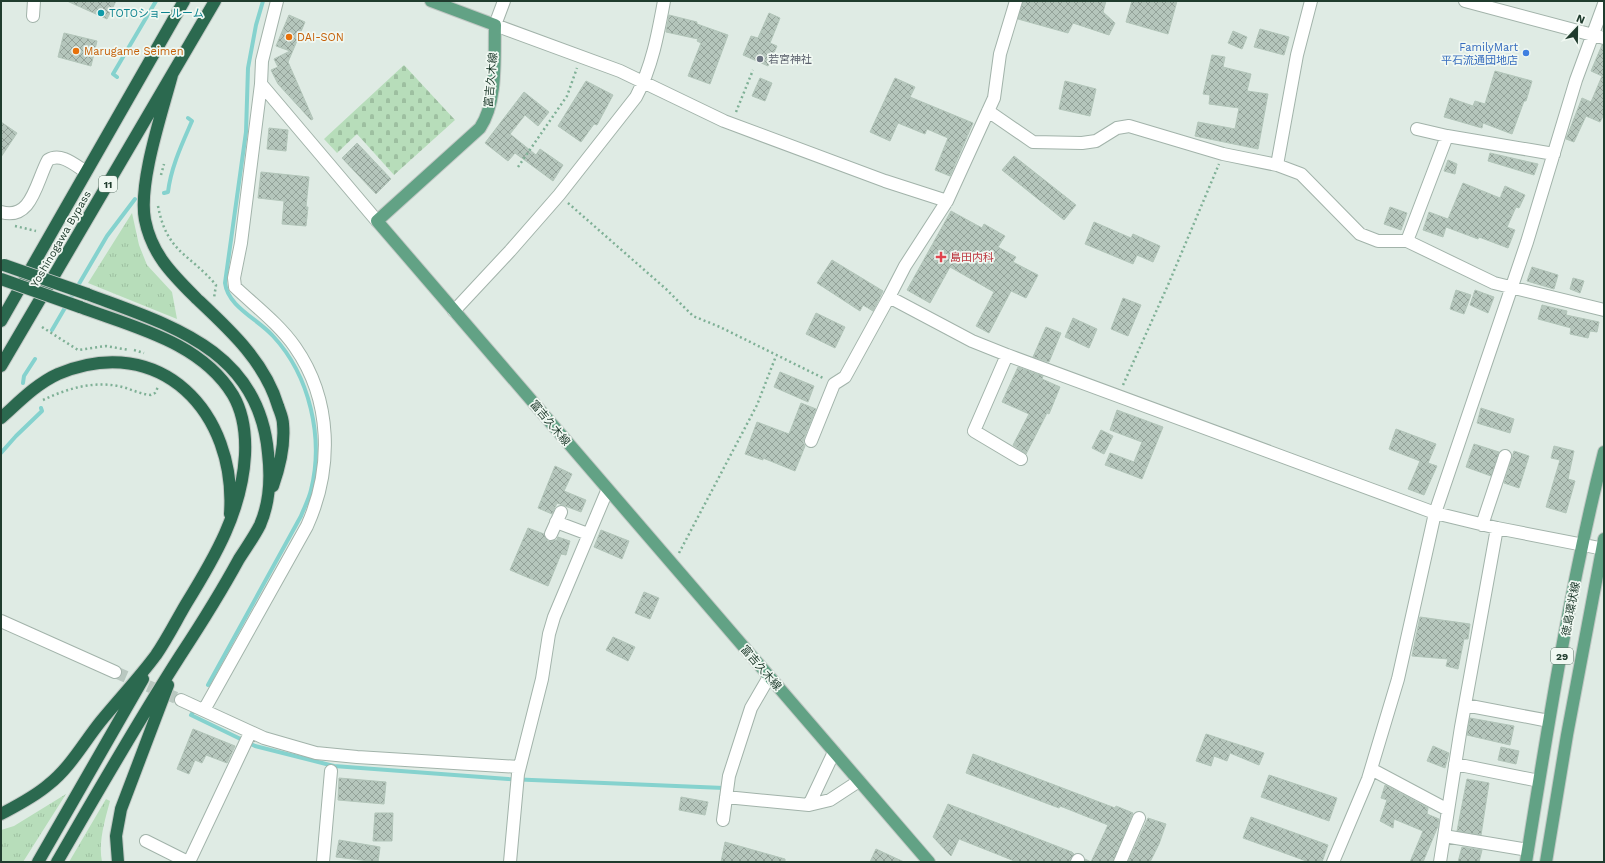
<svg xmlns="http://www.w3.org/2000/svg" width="1605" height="863" viewBox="0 0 1605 863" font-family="'Work Sans','Noto Sans JP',sans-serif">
<defs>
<pattern id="grass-tufts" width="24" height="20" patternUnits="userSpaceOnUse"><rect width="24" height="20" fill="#b7ddba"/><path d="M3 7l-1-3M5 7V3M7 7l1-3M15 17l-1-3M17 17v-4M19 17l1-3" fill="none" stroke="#9dbfa0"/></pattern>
<pattern id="cemetery-stones" width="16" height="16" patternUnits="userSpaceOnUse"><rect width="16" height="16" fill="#b7ddba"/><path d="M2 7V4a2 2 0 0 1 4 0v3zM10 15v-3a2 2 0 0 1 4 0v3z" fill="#9dbfa0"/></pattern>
<pattern id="building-cross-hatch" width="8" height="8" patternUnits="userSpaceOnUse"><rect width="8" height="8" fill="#b5c6bc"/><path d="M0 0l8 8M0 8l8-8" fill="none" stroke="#93a299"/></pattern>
</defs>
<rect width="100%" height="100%" fill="#dfebe4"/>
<path fill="url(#grass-tufts)" d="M132 213 139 245 147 265 172 292 177 319 88 283Z
M66 794 23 862H1V830L14 826Z
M106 799 110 801C105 820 98 842 102 862H69Z"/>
<path fill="url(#cemetery-stones)" d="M404 65 455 120 394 175 357 134 337 153 324 139Z"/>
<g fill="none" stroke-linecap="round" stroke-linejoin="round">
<path stroke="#85d2ce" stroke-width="4" d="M117 77 113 74 156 1
M164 193 168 192C171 167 182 144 192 121L188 118
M52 330 107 236 135 199
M23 383 24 376 35 359
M1 453 16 436 42 411 41 408
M208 685 301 516C304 508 309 499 311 490 324 438 310 376 273 336 258 319 228 307 225 283L246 132 248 68 256 25 263 1
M193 712 191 715 255 746 334 766 508 779 724 788"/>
</g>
<path fill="url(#building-cross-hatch)" stroke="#b2c5b9" d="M67 1H116L107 19Z
M1023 1H1106L1103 12 1115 23 1109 35 1073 23 1068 33 1018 19Z
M1132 1H1177L1168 34 1126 22Z
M769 13 780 18 770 43 777 46 768 66 743 55 751 36 758 38Z
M289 15 305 22 288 62 313 119 311 120 278 84 271 70 278 67 274 59 290 51 276 46Z
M669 15 697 22V24L728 35 710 84 688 76 701 43 697 41 698 39 666 32Z
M1260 29 1289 37 1284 55 1254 47Z
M1233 31 1247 37 1242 49 1228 43Z
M64 33 97 41 91 66 58 57Z
M1602 45H1604V114L1600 122 1586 116 1574 142 1566 139 1582 98 1591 102 1602 76 1591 71Z
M1212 55 1225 57 1223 67 1251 74 1247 91 1268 94 1258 149 1195 136 1198 122 1235 129 1239 108 1209 104 1210 95 1203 94Z
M1495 71 1532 81 1526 101H1524L1512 134 1483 123 1482 128 1444 117 1450 98 1473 106 1475 101 1485 104Z
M760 78 772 83 765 101 752 96Z
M895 78 915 87 910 97 973 123 950 176 935 170 948 138 927 129 925 134 898 123 890 141 870 132Z
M586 81 613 95 597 125 594 124 581 142 558 126Z
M1065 81 1096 89 1090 116 1059 109Z
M524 92 549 112 538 126 525 115 510 134 536 155 540 149 563 165 553 181 515 153 508 161 485 143Z
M1 122 17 133 1 157Z
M269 128 288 130 286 151 267 149Z
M357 143 391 179 376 194 342 158Z
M1490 153 1538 164 1534 175 1488 161Z
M1014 156 1076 205 1064 220 1002 170Z
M1448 160 1457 164 1455 174 1444 171Z
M261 172 309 177 306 207H308L306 226 282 224 284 201 258 198Z
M1463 183 1500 198 1505 186 1525 195 1519 208 1516 207 1507 227 1515 230 1508 248 1479 237 1478 239 1446 227 1443 237 1423 230 1429 212 1448 219Z
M1390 207 1407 213 1401 230 1384 224Z
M951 211 982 228 984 224 1005 236 998 247 1016 257 1013 262 1038 275 1026 298 1011 291 989 333 976 326 994 292 950 267 930 303 907 290Z
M1094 222 1131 238 1133 234 1160 246 1153 262 1137 255 1133 264 1085 244Z
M832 260 883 291 873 311 863 305 860 311 817 283Z
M1532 267 1558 275 1554 289 1527 281Z
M1573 278 1584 281 1580 293 1570 289Z
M1456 290 1471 295 1464 314 1450 309Z
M1475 290 1494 297 1488 313 1470 305Z
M1123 298 1141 305 1128 336 1111 329Z
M1542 305 1567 311 1566 315 1599 322 1597 332 1590 331 1588 338 1570 334 1571 328 1538 319Z
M816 313 845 327 835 348 806 334Z
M1073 318 1097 329 1089 348 1065 337Z
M1046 327 1061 333 1049 362 1033 357Z
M1018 367 1043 376 1042 379 1060 387 1049 414 1047 413 1026 454 1013 445 1029 414 1002 402Z
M780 372 814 386 808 402 774 387Z
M801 403 816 409 804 438 803 442 805 446 795 471 763 458V460L745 454 757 422 789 434Z
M1481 408 1514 419 1510 433 1477 423Z
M1117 410 1163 427 1142 479 1105 465 1110 453 1134 462 1142 442 1110 430Z
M1396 429 1436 444 1428 463 1437 466 1424 495 1408 489 1420 461 1389 449Z
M1101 430 1113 436 1104 454 1092 448Z
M1474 444 1499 452 1491 476 1466 467Z
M1554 446 1574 451 1568 479 1575 481 1566 513 1546 507 1560 460 1551 458Z
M1514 451 1529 456 1519 488 1504 483Z
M555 466 572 474 564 491 586 500 581 512 557 503 552 514 538 508Z
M528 528 544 534 548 541 557 540 558 537 570 541 566 555 561 554 548 586 510 570Z
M601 530 629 541 622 559 594 547Z
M644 592 659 598 650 619 635 613Z
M1420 617 1470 624 1468 639H1464L1458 669 1446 666 1448 659 1412 656Z
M613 637 635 647 628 661 606 650Z
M1470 718 1514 726 1510 745 1467 735Z
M193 729 235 746 227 763 206 755 202 763 195 760 189 774 177 769Z
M1206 734 1264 753 1259 765 1230 753 1227 761 1214 756 1211 766 1196 761Z
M1433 746 1449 753 1445 768 1427 761Z
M1501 747 1519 751 1516 764 1498 760Z
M973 754 1115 808 1116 806 1133 813 1113 862H1085V859L1091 862 1108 825 1060 806 1059 808 966 773Z
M1269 775 1337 798 1329 821 1261 797Z
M339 778 386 782 384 804 338 800Z
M1467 779 1489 783 1481 835 1457 831Z
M1385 785 1428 808 1427 814 1439 819 1438 826 1423 862H1410L1423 831 1394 819 1393 828 1380 821 1387 800 1381 798Z
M681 797 708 802 705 815 679 810Z
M948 804 1072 852 1074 854 1070 862H1017L959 839 951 856 933 837Z
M375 813H393L392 841H373Z
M1251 817 1328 845 1322 862H1309L1243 838Z
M1148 818 1166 824 1159 844 1150 862H1128Z
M339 840 380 847 378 862 336 857Z
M725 842 785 859V862H721Z
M1462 847 1482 850 1479 862H1458Z
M876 849 904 862H870Z"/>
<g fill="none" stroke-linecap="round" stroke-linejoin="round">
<path stroke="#b9c8c0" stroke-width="12" stroke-dasharray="12 6" stroke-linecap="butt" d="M115 672 181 700"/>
<defs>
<path id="minor" d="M504 1 495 25 620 71 724 121 885 181 947 201
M1016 1 1000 54 994 98 947 201 905 266 889 297 972 341 1007 355 1435 513 1497 528 1604 549
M1311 1 1297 55 1277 165 1301 174 1360 234 1378 241H1407L1494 283 1604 310
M1465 1 1604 38
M33 16 34 1
M261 84 377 221
M988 111 1033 142 1082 143 1096 141 1117 128 1129 126 1223 154 1277 165
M1417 129 1447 136 1554 154
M1 212C32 221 36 182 48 160 61 152 75 165 86 172
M1407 241 1447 136
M454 311 510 251 559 195 636 97C652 67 658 34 664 1
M1007 355 974 431 1021 459
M811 441 834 384 845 377 889 297
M556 522 588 534
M1482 525 1505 456
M551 534 561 512
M1 621 115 672
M181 700 264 738 316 753 357 757 519 767
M1465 705 1549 721
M204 710 307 526C333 468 332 400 295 347 279 324 255 306 235 287L234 278 241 243 261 84 262 61 277 1
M1455 764 1539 781
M1371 769 1448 810
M726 797 809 805 834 752
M809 805 830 800 859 781
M723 820 729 776 751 708 769 677
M1444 836 1528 850
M146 841 188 862
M189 862 250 733
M323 862 331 771
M510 862 518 774 542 679 549 634 554 617 607 491
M1077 862 1078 860
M1120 862 1139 818
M1333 862 1368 779 1398 679 1435 513 1527 242 1576 80 1604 4
M1440 862 1461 727 1497 528"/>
<path id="major" d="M431 1 495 25C494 57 498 101 480 128L377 221 929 862
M1526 862C1548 726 1570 585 1604 452
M1546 862 1567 735 1604 539"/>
<path id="highway" d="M172 75C162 113 138 183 145 220 152 255 173 275 197 299 230 330 265 362 278 406 280 412 283 418 283 424 285 445 280 466 273 486
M1 321 184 1
M1 366 215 1
M1 418C18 403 36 384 58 374 161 331 237 413 230 514
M1 814C18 805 34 797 48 785 70 768 84 742 101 721 119 699 139 678 156 655 167 639 176 621 186 604 215 557 242 511 245 455 246 434 244 414 233 395 201 342 133 327 80 307
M38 862 143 679
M57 862C97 793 137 723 180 656 201 624 221 592 239 559 246 548 254 537 260 525 270 502 271 478 268 453 259 349 169 325 87 294
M118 862 116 836 121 809 168 685"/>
</defs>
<use href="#minor" stroke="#a2b3aa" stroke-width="14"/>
<use href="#major" stroke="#c1c8c4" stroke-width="14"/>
<use href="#highway" stroke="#c1c8c4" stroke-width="14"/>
<path stroke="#7fb096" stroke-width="2.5" stroke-dasharray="2 3" stroke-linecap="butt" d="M736 112 753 70
M518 167 567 96 577 68
M161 175 164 164
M568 203 666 289 693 316 720 327 823 378
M158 206C167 253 189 253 216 285L214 298
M15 226 36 231
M42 327 78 350 106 346 129 350
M134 350 144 353
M1123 385 1168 285 1219 164
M43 400C66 389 92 381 118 386 129 388 139 394 151 395L155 393 158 387
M679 553 757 405 776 356"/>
<use href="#minor" stroke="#fff" stroke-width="12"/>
<use href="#major" stroke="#62a285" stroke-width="12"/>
<use href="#highway" stroke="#2b694f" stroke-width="12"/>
<defs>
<path id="highway-bridge" d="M4 265 87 294
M1 279 80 307"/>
</defs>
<use href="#highway-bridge" stroke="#c1c8c4" stroke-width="14" stroke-linecap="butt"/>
<use href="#highway-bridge" stroke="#2b694f" stroke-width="12"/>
</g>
<circle fill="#0f9aa8" stroke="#f0f8f2" stroke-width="1.5" cx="101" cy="13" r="4"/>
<g fill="#e8710a" stroke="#f0f8f2" stroke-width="1.5">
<circle cx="289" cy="37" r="4"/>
<circle cx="76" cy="51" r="4"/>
</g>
<circle fill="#3f7fe0" stroke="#f0f8f2" stroke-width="1.5" cx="1526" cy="53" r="4"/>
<circle fill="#6b7280" stroke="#f0f8f2" stroke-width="1.5" cx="760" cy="59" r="4"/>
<path fill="#e0444e" stroke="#f0f8f2" stroke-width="1.5" d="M939 251h4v4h4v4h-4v4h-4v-4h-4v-4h4z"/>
<g text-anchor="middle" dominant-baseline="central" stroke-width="3.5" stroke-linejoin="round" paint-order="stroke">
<g fill="#f0f8f2" stroke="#5e7469" stroke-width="1">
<rect x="99" y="176" width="18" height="16" rx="3"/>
<rect x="1551" y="648" width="22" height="16" rx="3"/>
</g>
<g font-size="10" font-weight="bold" fill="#203c2e">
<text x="108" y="184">11</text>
<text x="1562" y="656">29</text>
</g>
<g font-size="11" fill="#0d838f" stroke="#f0f8f2" text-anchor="start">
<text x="109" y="13">TOTOショールーム</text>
</g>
<g font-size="11" fill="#c56008" stroke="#f0f8f2" text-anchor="start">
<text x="297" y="37">DAI-SON</text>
<text x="84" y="51">Marugame Seimen</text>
</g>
<g font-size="11" fill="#366cbe" stroke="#f0f8f2" text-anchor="end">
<text x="1518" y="47">FamilyMart<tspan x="1518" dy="13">平石流通団地店</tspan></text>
</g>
<g font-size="11" fill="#5b616d" stroke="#f0f8f2" text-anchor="start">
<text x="768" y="59">若宮神社</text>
</g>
<g font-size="11" fill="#203c2e" stroke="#f0f8f2">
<text transform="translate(491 80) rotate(-85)">富吉久木線</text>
<text transform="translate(61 239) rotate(-60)">Yoshinogawa Bypass</text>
<text transform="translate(550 423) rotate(50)">富吉久木線</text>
<text transform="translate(1571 609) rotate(-79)">徳島環状線</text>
<text transform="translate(761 668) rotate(49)">富吉久木線</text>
</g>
<g font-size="11" fill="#be3a42" stroke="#f0f8f2" text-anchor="start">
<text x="950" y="257">島田内科</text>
</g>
</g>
<rect width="1605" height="863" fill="none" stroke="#203c2e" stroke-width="4"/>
<g transform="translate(1577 28) rotate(22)" stroke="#f0f8f2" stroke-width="3" paint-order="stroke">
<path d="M0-3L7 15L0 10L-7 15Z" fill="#203c2e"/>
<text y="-6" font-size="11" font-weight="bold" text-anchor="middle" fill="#203c2e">N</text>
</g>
</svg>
